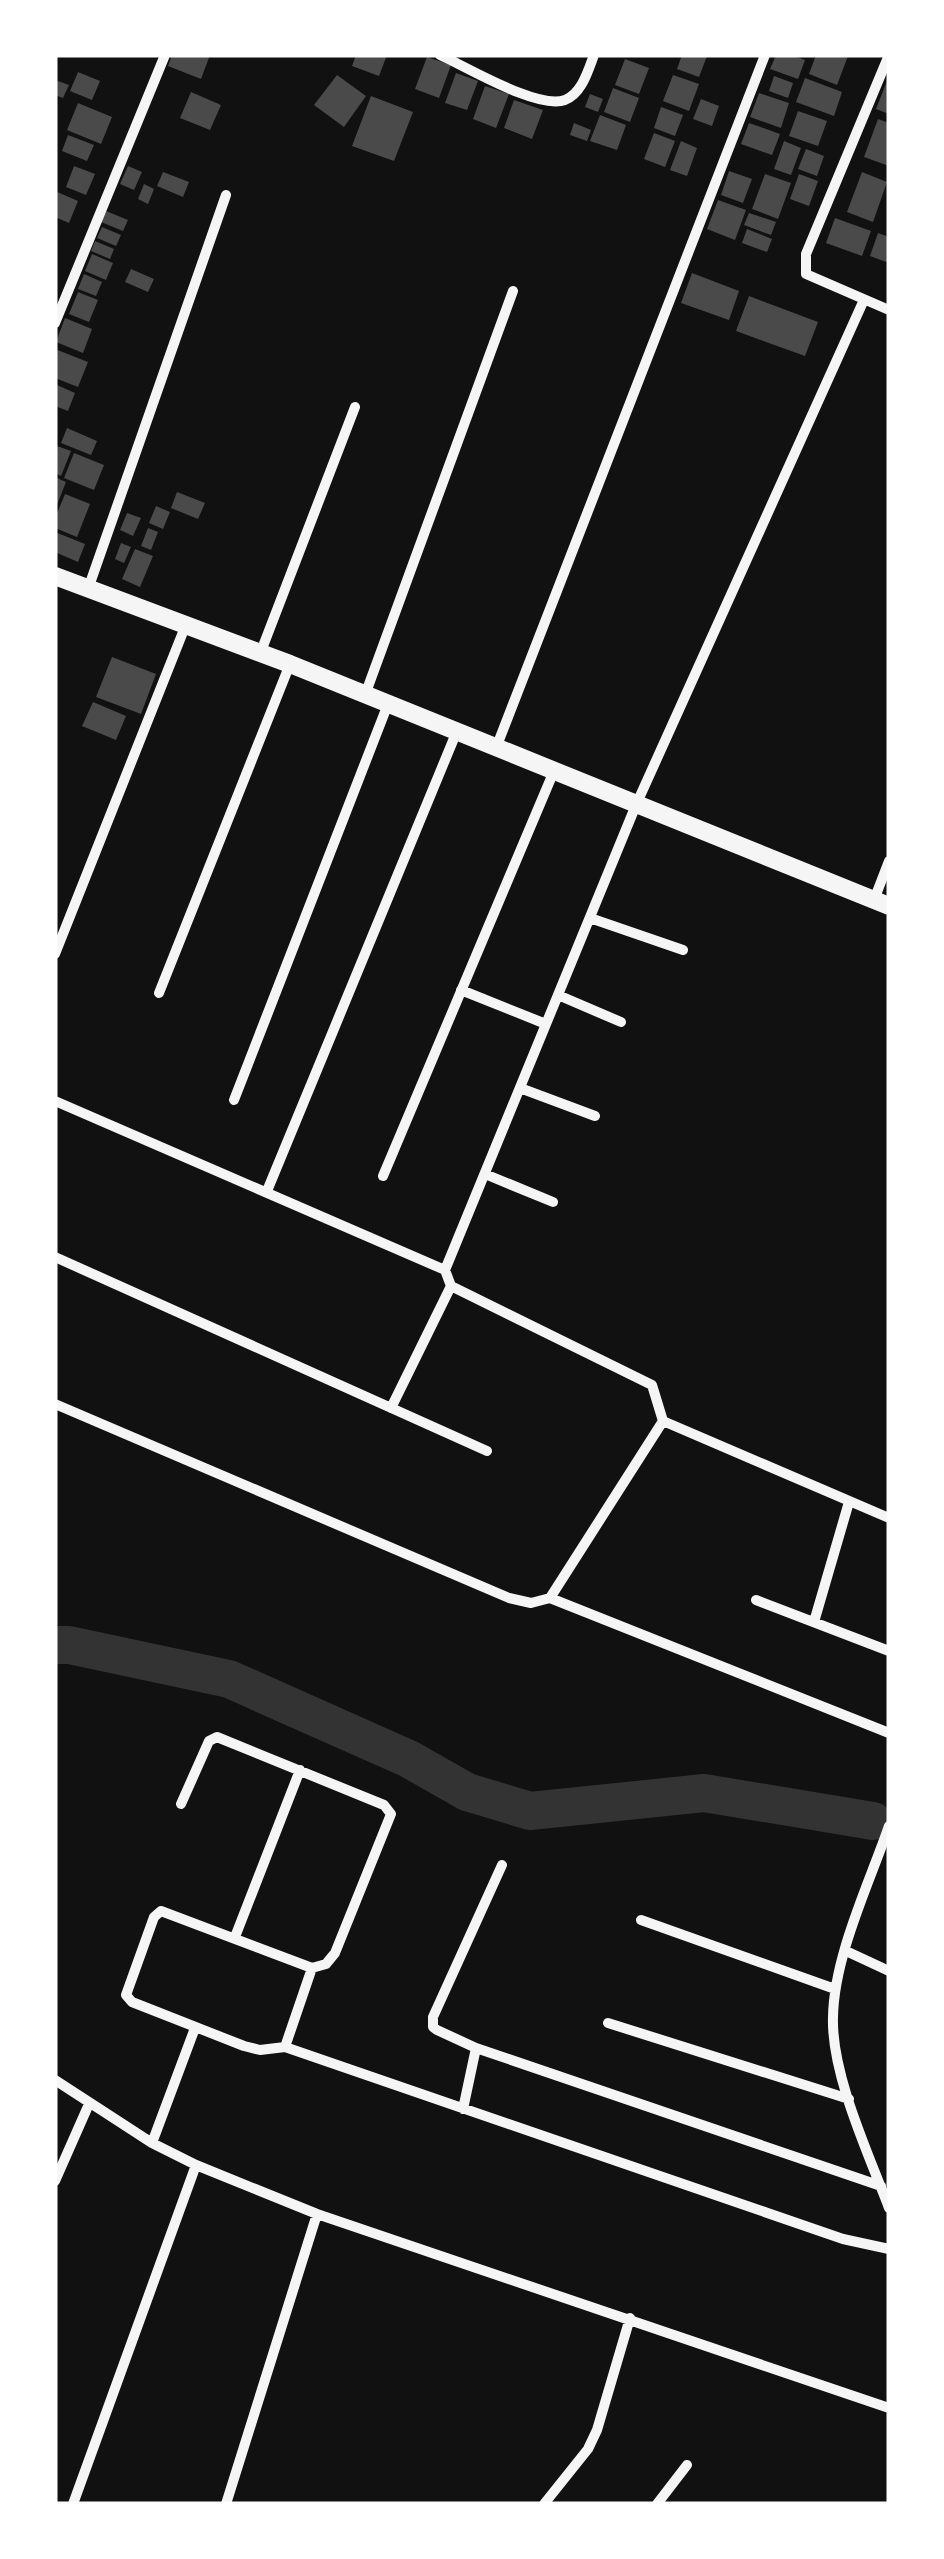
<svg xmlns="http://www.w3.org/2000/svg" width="944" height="2559" viewBox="0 0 944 2559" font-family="'Exo 2',sans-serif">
<rect width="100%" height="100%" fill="#111"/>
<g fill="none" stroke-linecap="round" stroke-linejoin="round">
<path stroke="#333" stroke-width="38" d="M55 1645H69L229 1679 409 1759 467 1792 530 1811 704 1793 873 1821"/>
</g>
<path fill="#4a4a4a" d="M172 55H210L201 79 168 66Z
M356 55H387L379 76 352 66Z
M682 55 707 56 699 77 677 69Z
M776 55H792L805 60 798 79 770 69Z
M816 55 848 56 837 85 809 74Z
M427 57 451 65 439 98 415 89Z
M625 59 649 68 639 94 615 85Z
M78 72 100 81 92 100 70 91Z
M456 73 478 81 467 110 445 103Z
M337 75 366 96 344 127 314 105Z
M673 75 699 84 689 111 663 101Z
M774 76 793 83 788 98 769 91Z
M889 76V114L876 109Z
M805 78 842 92 834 116 796 102Z
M55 80 69 85 63 98 55 95Z
M485 86 509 94 496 128 473 119Z
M613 88 639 98 630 122 604 112Z
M191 92 221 105 210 130 180 118Z
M759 93 789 103 781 128 750 117Z
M590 94 603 99 598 112 585 107Z
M371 96 413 112 394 161 352 146Z
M701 99 719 106 712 126 693 119Z
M514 100 543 110 532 139 504 128Z
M78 103 112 117 101 144 67 130Z
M661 107 683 115 675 136 654 128Z
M798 111 827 121 818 146 789 136Z
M600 115 626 125 617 150 590 141Z
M878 119 889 123V166L864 157Z
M574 123 591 130 587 141 570 135Z
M749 123 780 134 772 155 741 144Z
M654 133 675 141 665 167 644 159Z
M68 135 94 145 87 161 62 151Z
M681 141 697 148 687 176 670 170Z
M784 141 801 148 791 175 774 169Z
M806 149 824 156 817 176 798 169Z
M74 166 95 174 86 195 66 187Z
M128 166 142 172 134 190 120 184Z
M729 171 752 179 743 203 721 195Z
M163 172 189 182 183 197 157 186Z
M862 172 887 182 873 222 847 212Z
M765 174 791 183 778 219 752 209Z
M799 174 818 181 809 206 790 199Z
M144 184 154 189 148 204 138 199Z
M55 191 78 201 69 223 55 217Z
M718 200 746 210 735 240 707 229Z
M106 211 128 220 123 231 101 222Z
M749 213 776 222 771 235 744 225Z
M835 218 871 231 862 256 826 243Z
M102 227 121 235 116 246 97 238Z
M747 229 772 239 767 252 742 243Z
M878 233 889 237V263L870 256Z
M95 241 114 249 110 259 91 251Z
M92 254 113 263 106 280 85 271Z
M131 269 154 279 148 292 125 282Z
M692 273 739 291 729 320 681 303Z
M84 274 102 282 96 296 78 289Z
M78 292 98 300 89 322 69 314Z
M749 296 818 322 805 356 736 331Z
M65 318 92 329 83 353 56 342Z
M55 349 88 362 78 387 55 378Z
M57 385 75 393 68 411 55 406Z
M67 428 97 441 91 455 61 443Z
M57 446 71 451 61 476 55 473Z
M74 453 104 465 94 490 64 478Z
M55 477 66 482 55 510Z
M177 492 205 503 198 519 171 508Z
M65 494 90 504 77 537 55 528V518Z
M156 506 170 512 163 529 149 523Z
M127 513 141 518 133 536 120 530Z
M148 528 158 532 151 550 141 546Z
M55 532 85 544 78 562 55 552Z
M121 543 131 547 124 563 115 559Z
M135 549 153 556 140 587 122 579Z
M112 657 156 674 141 714 96 697Z
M93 702 126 716 116 740 82 726Z"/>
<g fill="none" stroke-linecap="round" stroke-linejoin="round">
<path stroke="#f5f5f5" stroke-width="10" d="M440 55C467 67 538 110 565 100 582 93 588 71 594 55
M889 55 806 254V274L889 310
M55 323 165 55
M88 589 226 195
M260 654 355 407
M365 695 513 291
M496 748 765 55
M874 900 889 861
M590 918 683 950
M55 954 185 627
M461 990 546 1024
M159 993 290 664
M558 995 621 1022
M520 1088 595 1116
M234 1100 388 704
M55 1101 445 1270 451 1286 652 1385 663 1421 550 1598
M485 1174 553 1202
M383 1176 554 771
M267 1191 457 731
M55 1257 487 1451
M445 1270 636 805 863 302
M55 1404 509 1598 531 1603 550 1598 889 1733
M391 1408 451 1286
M663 1421 889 1518
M756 1600 889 1651
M814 1622 849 1502
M181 1804 209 1741 217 1737 384 1805 391 1814 335 1953 326 1964 312 1968 285 2047
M889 1826C869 1884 834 1956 833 2017 831 2074 869 2155 889 2208
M502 1865 433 2017V2027L437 2030 476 2048 881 2186
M641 1920 835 1989
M235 1937 300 1770
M846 1951 889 1971
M312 1968 161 1911 154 1917 126 1995 132 2002 244 2046 260 2050 285 2047 843 2239 889 2249
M608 2023 849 2099
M55 2080 152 2143 196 2165 317 2214 889 2408
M463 2109 476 2048
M152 2143 195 2028
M55 2181 89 2104
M73 2504 196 2165
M226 2504 317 2214
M544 2504 588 2449 597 2430 630 2318
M657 2504 687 2465"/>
<path stroke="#f5f5f5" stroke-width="18" d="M55 576 290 664 889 906"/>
</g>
<rect width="944" height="2559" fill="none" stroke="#ffffff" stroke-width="115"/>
</svg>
